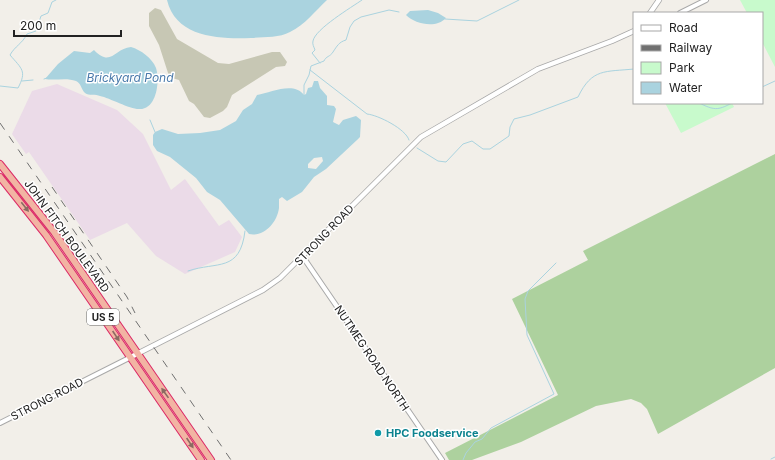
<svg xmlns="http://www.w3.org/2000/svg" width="775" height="460" viewBox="0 0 775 460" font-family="Inter,sans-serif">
<rect width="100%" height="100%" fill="#f2efe9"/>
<path fill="#ebdbe8" d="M57 84 117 110 143 134 171 190 185 179 219 226 229 220 242 237 235 252 185 274 156 256 127 223 90 240 29 152 26 154 12 134 32 91Z"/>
<path fill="#c7c7b4" d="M155 8 161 10 177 39 218 63 229 64 272 52H280L287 62 285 66 276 67 232 95 227 107 223 111 210 118 204 117 194 104 189 101 179 80 172 78 168 73 159 45 149 26V13Z"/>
<path fill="#add19e" d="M775 154V368L658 434 647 409 641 403 631 399 596 406 521 442 472 460H449L445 453 558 395 512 299 588 260 583 251Z"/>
<path fill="#c8facc" d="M740 0H775V67L762 42V13H747Z
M665 103H732L734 107 681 133Z"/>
<path fill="#aad3df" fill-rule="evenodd" d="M167 0H327C315 11 305 25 290 32 279 38 263 37 251 38 220 39 176 38 167 0Z
M428 10 438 13 446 18C436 29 415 24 406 15L410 11Z
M131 47C141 50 152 58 156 68 160 80 157 109 140 109 131 110 110 98 100 96 96 94 89 96 85 93 81 89 81 83 76 81 66 77 55 81 45 79L58 64 74 51 90 53 94 50C111 68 115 48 131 47Z
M314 81H318L320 88 327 96V105L334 106 336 109 333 122 339 125 343 120 356 116 361 120 360 137 357 140 326 169 314 177 302 192 287 201 282 197 279 199C279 202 279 205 279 208 277 223 264 237 249 234L220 200 207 192 196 178 170 157 157 151 153 145V135L155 132 162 129 178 134 200 133 220 130 236 121 243 110 252 104 257 95C271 93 293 81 304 95L306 94 308 88 312 87ZM322 157 323 161 316 169 308 168V164L314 158Z"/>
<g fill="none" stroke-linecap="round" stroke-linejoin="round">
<path stroke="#aad3df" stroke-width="1" d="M445 19 477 21 519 0
M320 63 312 53 315 50C314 47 312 44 313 41 315 29 352 7 362 0
M310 70 367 114C378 115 406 129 409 140
M44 79 47 78
M22 81 33 80
M0 86 18 88C27 71 22 69 10 55 15 46 22 44 27 34L36 31 41 16 48 13 52 2 56 0
M762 87 775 81
M304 95V85L309 75 311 66 324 61C326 56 330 57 333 52 337 46 339 42 346 40L350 27 354 21 361 17 389 10 399 12
M699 103C714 110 717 111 732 103
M150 120 155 132
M417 148 438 161 446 162 463 144 472 141 483 149H490L509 136 510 127 514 119 530 115 578 97C592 68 605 72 634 69
M188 271C217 261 240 273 245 231
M771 459 775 457
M463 460 466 453 475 442 482 439 491 428 554 394 527 335 525 299 528 291 556 263"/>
<defs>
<path id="minor" d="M680 13 706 0
M303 257 442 460
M0 423 131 357"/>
<path id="tertiary" d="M650 13 659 0
M131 357 263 290 280 278 421 137 538 69 612 41 634 31"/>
<path id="trunk" d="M0 164 54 232 211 460
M0 177 46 235 201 460"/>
</defs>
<use href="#minor" stroke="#a9a9a9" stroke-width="6"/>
<use href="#tertiary" stroke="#a9a9a9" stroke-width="6"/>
<use href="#trunk" stroke="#dc2a67" stroke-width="8"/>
<use href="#minor" stroke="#fff" stroke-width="4"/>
<use href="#tertiary" stroke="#fff" stroke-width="4.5"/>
<use href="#trunk" stroke="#f2b4a3" stroke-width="6"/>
<path stroke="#707070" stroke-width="1" stroke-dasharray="8 8" stroke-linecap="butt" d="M0 123 231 460
M52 187 127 297 135 313"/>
</g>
<defs><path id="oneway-solid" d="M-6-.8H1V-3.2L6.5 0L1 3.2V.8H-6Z"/></defs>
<g fill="#8a6b62">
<use href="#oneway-solid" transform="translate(25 207) rotate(52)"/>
<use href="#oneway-solid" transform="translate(116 336) rotate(56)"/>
<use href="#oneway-solid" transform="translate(165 393) rotate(-125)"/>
<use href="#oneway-solid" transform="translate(190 443) rotate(56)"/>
</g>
<circle fill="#0f9aa8" stroke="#fff" stroke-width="1.5" cx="378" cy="433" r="4"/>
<g text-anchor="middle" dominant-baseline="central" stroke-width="3" stroke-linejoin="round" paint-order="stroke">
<rect fill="#fff" stroke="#646464" stroke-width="1" x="87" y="309" width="32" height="16" rx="3"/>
<g font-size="10" font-weight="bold" fill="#222">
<text x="103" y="317">US 5</text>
</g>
<g font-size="11" fill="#222" stroke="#fff">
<text transform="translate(324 235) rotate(-46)">STRONG ROAD</text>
<text transform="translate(67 236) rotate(54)">JOHN FITCH BOULEVARD</text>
<text transform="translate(372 358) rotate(56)">NUTMEG ROAD NORTH</text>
<text transform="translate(47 399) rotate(-27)">STRONG ROAD</text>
</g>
<g font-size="11" font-weight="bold" fill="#0d838f" stroke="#fff" text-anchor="start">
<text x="386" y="433">HPC Foodservice</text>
</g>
<g font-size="12" font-style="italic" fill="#4a7aab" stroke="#fff">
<text x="130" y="77">Brickyard Pond</text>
</g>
</g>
<rect x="633" y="12" width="130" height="92" fill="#ffffff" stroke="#a7a7a7"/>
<rect x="641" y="25" width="20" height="6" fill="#ffffff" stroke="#a7a7a7"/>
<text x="669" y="32" font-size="12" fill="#222222">Road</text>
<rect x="641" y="45" width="20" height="6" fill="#707070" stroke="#a7a7a7"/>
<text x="669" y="52" font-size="12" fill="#222222">Railway</text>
<rect x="641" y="62" width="20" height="12" fill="#c8facc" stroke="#a7a7a7"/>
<text x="669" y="72" font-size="12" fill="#222222">Park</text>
<rect x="641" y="82" width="20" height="12" fill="#aad3df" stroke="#a7a7a7"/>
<text x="669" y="92" font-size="12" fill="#222222">Water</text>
<path d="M14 30v6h107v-6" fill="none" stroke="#222222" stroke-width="2"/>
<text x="20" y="30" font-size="12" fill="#222222" stroke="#ffffff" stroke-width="3" paint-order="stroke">200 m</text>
</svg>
